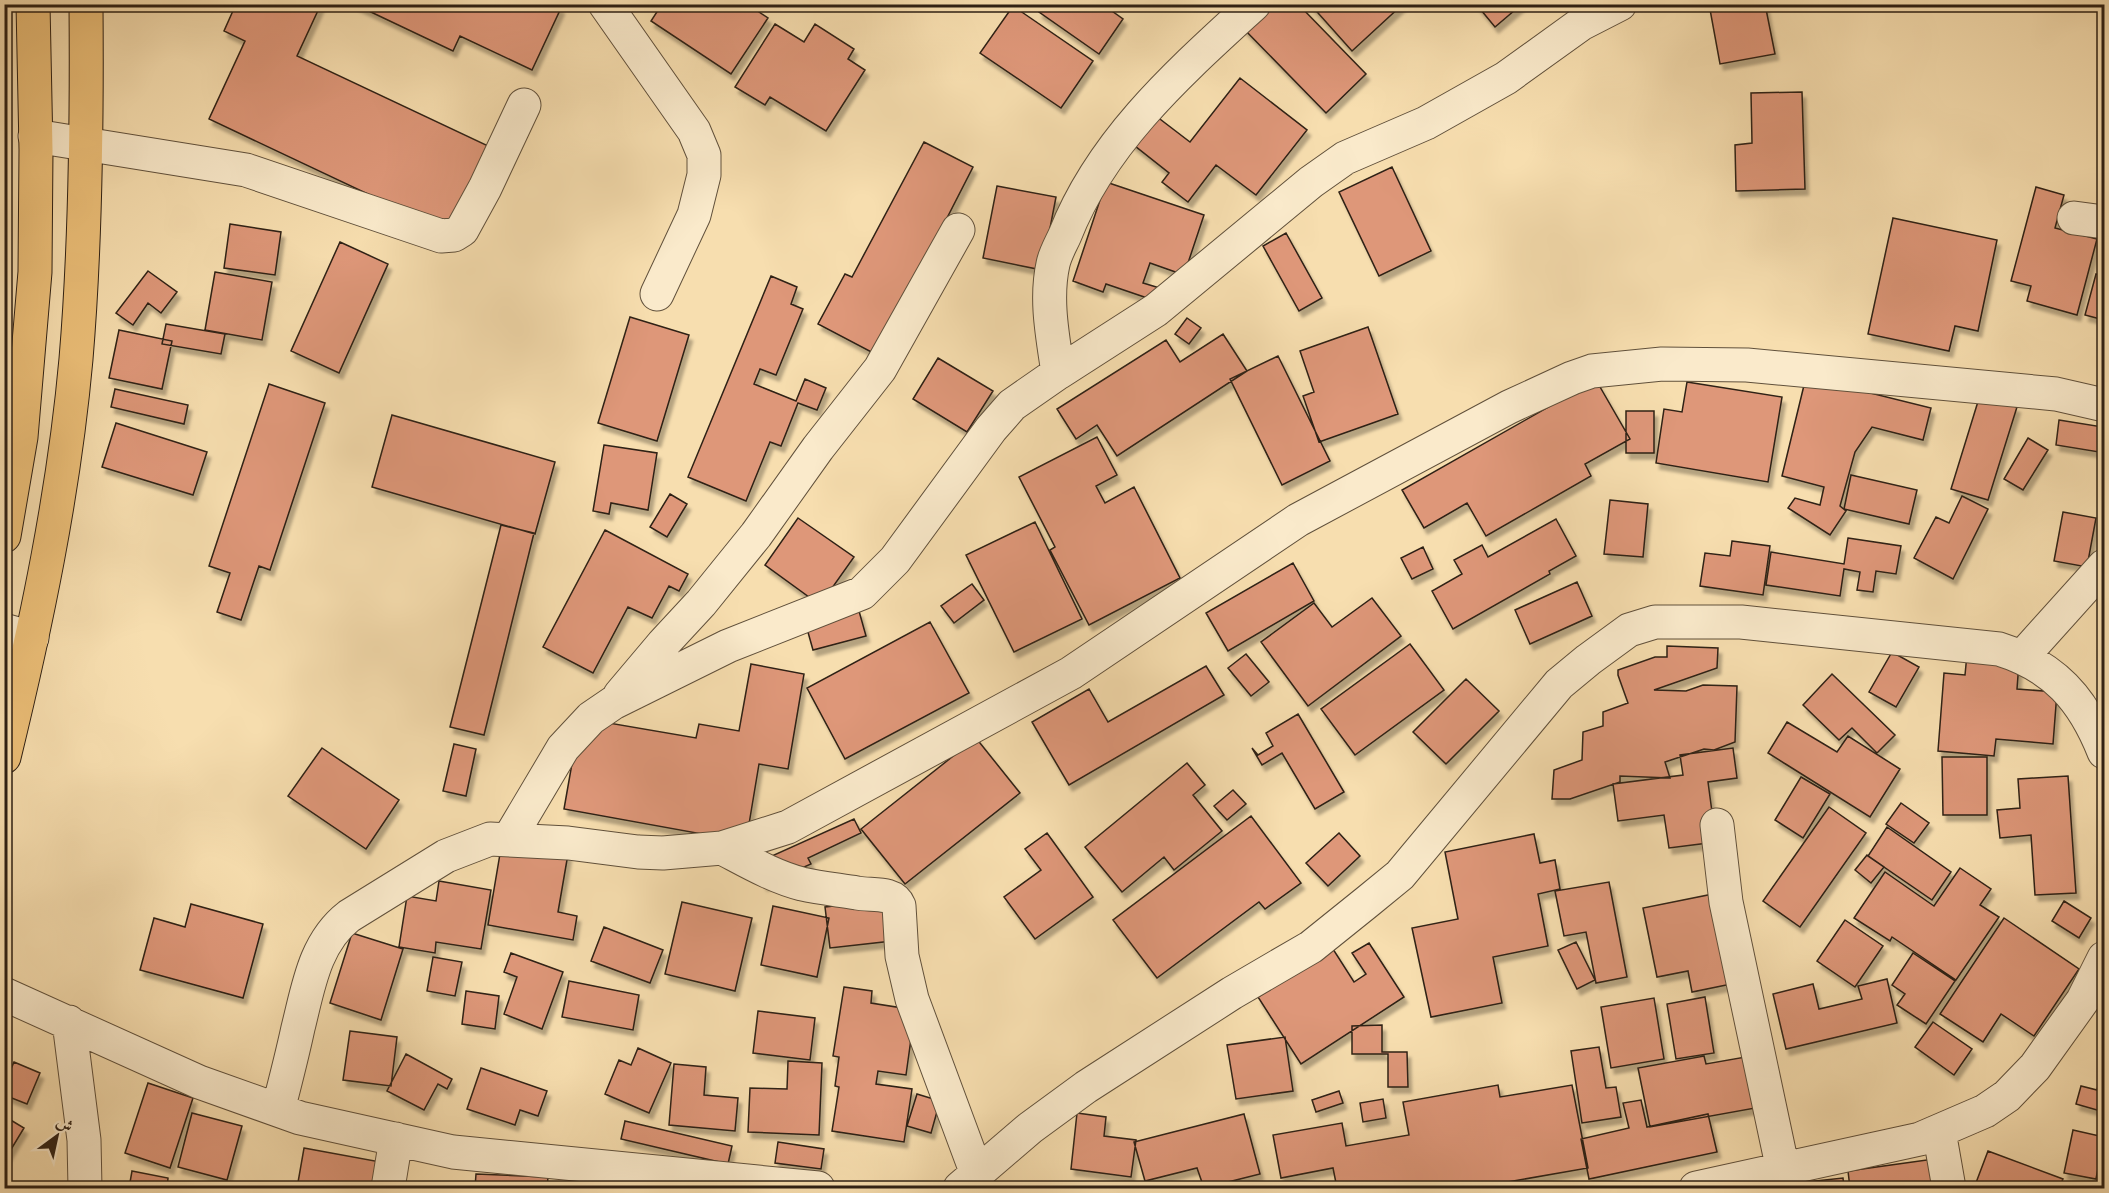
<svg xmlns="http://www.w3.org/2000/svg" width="2109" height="1193" viewBox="0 0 2109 1193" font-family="'Libre Caslon Text',Amiri,serif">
<defs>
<filter id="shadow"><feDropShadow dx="3.5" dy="6" stdDeviation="1.5" flood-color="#0004"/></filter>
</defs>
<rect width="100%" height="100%" fill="#f7deaf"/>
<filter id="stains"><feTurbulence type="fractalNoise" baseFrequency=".00333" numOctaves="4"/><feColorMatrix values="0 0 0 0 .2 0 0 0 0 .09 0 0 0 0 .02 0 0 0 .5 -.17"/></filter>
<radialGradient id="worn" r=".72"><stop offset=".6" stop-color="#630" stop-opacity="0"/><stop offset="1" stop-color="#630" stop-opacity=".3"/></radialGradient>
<path fill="#de9779" stroke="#2e2014" stroke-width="1.5" filter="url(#shadow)" d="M236 4H321L297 56 501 152 461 238 209 119 245 41 224 31Z
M354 4H554L561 8 532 70 460 36 453 51Z
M662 4H747L768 18 731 74 651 21Z
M1044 4H1102L1123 19 1099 54 1039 12Z
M1265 4H1298L1366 74 1326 113 1242 27Z
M1310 4H1403L1352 51Z
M1476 4H1522L1495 27Z
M1709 4H1765L1775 54 1720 64Z
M1013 6 1093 61 1061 108 980 53Z
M775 24 804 42 815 24 854 49 848 59 865 70 826 131 770 97 765 105 735 87Z
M1240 78 1307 130 1256 195 1216 165 1188 202 1162 182 1169 173 1130 142 1152 113 1190 142Z
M1802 92 1805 189 1736 191 1735 145 1752 143 1751 93Z
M924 142 973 167 877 355 818 324 845 274 852 277Z
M1392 167 1431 251 1379 276 1339 192Z
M1106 182 1204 215 1184 275 1150 263 1143 283 1163 289 1159 302 1106 284 1103 292 1073 281Z
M997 186 1056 197 1042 270 983 258Z
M2036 187 2064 195 2055 228 2097 239 2077 315 2027 301 2031 286 2011 281Z
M1893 218 1997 240 1978 331 1955 326 1949 351 1868 334Z
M230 224 281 232 275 275 224 268Z
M1286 233 1322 298 1299 311 1263 246Z
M340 242 388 264 339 373 291 351Z
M148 271 177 292 161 313 148 303 133 325 116 313Z
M215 272 272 282 262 340 205 330Z
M2096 274 2104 276V320L2085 315Z
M771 276 797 287 791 304 803 309 776 375 760 369 754 384 796 401 805 379 826 388 817 410 798 403 781 446 770 442 746 501 688 477Z
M630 317 689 335 657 441 598 423Z
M1187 318 1201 328 1189 344 1175 334Z
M166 324 225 334 221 354 162 344Z
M1368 327 1398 414 1319 442 1303 396 1314 392 1300 351Z
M119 330 172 341 162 389 109 378Z
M1223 334 1247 371 1117 456 1097 425 1076 439 1057 409 1166 340 1180 362Z
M1278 356 1330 461 1282 485 1230 379Z
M938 358 993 391 967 432 913 399Z
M1806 377 1931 408 1923 440 1872 427 1855 452 1840 506 1846 511 1830 535 1788 508 1795 498 1820 505 1824 487 1782 476Z
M1596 380 1630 439 1585 464 1591 476 1486 536 1467 503 1424 528 1402 490Z
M1687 382 1782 397 1768 482 1656 463 1664 409 1682 412Z
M269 384 325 403 270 570 259 566 241 620 217 612 230 573 209 566Z
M115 389 188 405 184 424 111 407Z
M1980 395 2017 407 1988 500 1951 489Z
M1626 411H1654V453H1626Z
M392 415 555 462 535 534 372 487Z
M2059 420 2103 427 2099 452 2056 445Z
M116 423 207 452 193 495 102 467Z
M1097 437 1117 475 1096 486 1105 503 1134 487 1180 578 1089 625 1050 550 1055 547 1019 477Z
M2028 438 2048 450 2023 490 2004 479Z
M604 445 657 453 648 510 611 503 609 514 593 511Z
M1851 475 1917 490 1909 524 1844 509Z
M670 494 687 504 667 537 650 527Z
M1962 496 1988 509 1953 579 1914 558 1936 517 1949 523Z
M1610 500 1648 504 1643 557 1604 554Z
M2063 512 2096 518 2087 567 2054 561Z
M798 518 854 557 820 605 765 565Z
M1556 519 1576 556 1549 571 1550 574 1453 629 1432 591 1462 574 1454 560 1482 545 1488 557Z
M1035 522 1082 619 1014 652 966 555Z
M501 525 534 533 484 735 450 727Z
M605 530 688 574 679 591 669 586 652 618 628 607 593 673 543 647Z
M1848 538 1901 546 1896 574 1876 571 1873 592 1857 590 1860 572 1844 569 1840 596 1766 585 1771 552 1844 564Z
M1732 541 1770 546 1763 595 1700 586 1705 553 1730 556Z
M1423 547 1433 569 1412 579 1401 558Z
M1293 563 1314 601 1228 651 1206 613Z
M1577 582 1592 616 1530 644 1515 610Z
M972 584 984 600 954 623 941 606Z
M1372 598 1401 636 1308 706 1261 642 1314 603 1332 627Z
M859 611 866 636 813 650 806 625Z
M930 622 969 693 845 759 807 688Z
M1410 644 1444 690 1355 755 1321 709Z
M1968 644 2020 649 2017 689 2057 692 2053 744 1996 739 1994 756 1938 751 1944 673 1965 675Z
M1667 646 1718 648 1717 668 1654 690 1686 691 1703 685 1737 686 1735 742 1714 750 1704 749 1665 762 1670 778 1620 776V782L1570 799H1552L1554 770 1582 760 1583 732 1603 726V712L1628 703 1618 675V670L1655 657H1667Z
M1892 652 1919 667 1896 707 1869 692Z
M1246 654 1269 682 1251 696 1228 668Z
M751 664 804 674 788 769 759 764 746 842 564 809 580 718 696 738 699 724 739 731Z
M1206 666 1224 695 1069 785 1032 722 1089 689 1108 722Z
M1832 674 1895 735 1877 753 1852 728 1839 740 1803 705Z
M1466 679 1499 711 1446 764 1413 732Z
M1298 714 1344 792 1315 809 1282 753 1262 765 1252 748 1258 755 1273 746 1266 733Z
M1787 722 1837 752 1848 736 1900 769 1870 817 1768 753Z
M976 738 1020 793 905 884 861 829Z
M454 744 476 749 466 796 443 791Z
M322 748 399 800 366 849 288 796Z
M1733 748 1737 778 1708 782 1716 842 1669 848 1664 815 1618 821 1613 784 1683 775 1680 755Z
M1942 757H1987V815H1943Z
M1187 763 1205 785 1193 795 1222 831 1174 870 1164 857 1122 892 1085 847Z
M2068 776 2076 893 2035 895 2031 835 2000 838 1997 810 2020 808 2018 779Z
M1801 777 1830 794 1803 838 1775 820Z
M1233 790 1246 804 1227 820 1214 806Z
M1901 803 1929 823 1914 843 1886 824Z
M1829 807 1866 833 1800 927 1763 901Z
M1251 816 1301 883 1265 909 1259 902 1157 978 1113 920Z
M854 819 861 833 808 858 811 864 764 885 754 864Z
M1887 827 1951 872 1932 900 1868 856Z
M1047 833 1093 897 1035 939 1004 897 1041 870 1025 849Z
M1339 833 1360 856 1328 886 1306 863Z
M1534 834 1540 863 1555 860 1560 889 1538 894 1548 946 1493 957 1502 1003 1431 1017 1412 928 1458 919 1445 852Z
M502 842 568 854 558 912 577 916 573 940 488 925Z
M1867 855 1884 867 1871 883 1855 870Z
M1960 868 1991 889 1980 905 1999 917 1956 980 1892 937 1890 941 1854 918 1885 872 1934 906Z
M439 881 491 890 481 949 436 942 435 953 399 947 407 896 436 901Z
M1609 882 1627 977 1596 983 1586 932 1564 936 1555 891Z
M1728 891 1746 981 1692 992 1688 971 1657 977 1643 908Z
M1728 891 1746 981 1692 992 1688 971 1657 977 1643 908Z
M897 899 901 940 830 948 825 907Z
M2064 901 2091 918 2079 938 2052 921Z
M682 902 752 918 735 991 665 974Z
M191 904 263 924 243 998 140 970 154 918 185 927Z
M773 906 829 918 817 977 761 965Z
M2004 918 2079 969 2034 1036 2001 1014 1983 1042 1940 1014Z
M1845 920 1883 946 1855 987 1817 961Z
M604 927 663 950 650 983 591 961Z
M352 933 403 949 381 1020 330 1003Z
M1576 942 1595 980 1577 989 1558 950Z
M1369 943 1404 997 1301 1064 1258 997 1333 949 1354 982 1366 974 1352 953Z
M511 953 563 972 542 1029 504 1014 517 977 504 972Z
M1913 953 1955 981 1926 1024 1897 1005 1905 994 1892 985Z
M433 957 462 962 455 996 427 991Z
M1887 979 1897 1023 1786 1049 1773 994 1813 984 1819 1009 1862 999 1858 986Z
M1887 979 1897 1023 1786 1049 1773 994 1813 984 1819 1009 1862 999 1858 986Z
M569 981 639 995 633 1030 562 1017Z
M844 987 872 991 871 1003 915 1010 906 1075 878 1071 876 1084 912 1089 904 1142 832 1131 839 1087 835 1086 839 1057 833 1056Z
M466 991 499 996 495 1029 462 1024Z
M1705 997 1714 1053 1676 1059 1667 1004Z
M1705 997 1714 1053 1676 1059 1667 1004Z
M1654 998 1664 1059 1611 1068 1601 1007Z
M758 1011 815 1018 810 1060 753 1053Z
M1933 1022 1972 1049 1954 1075 1915 1047Z
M1382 1025V1052H1407L1408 1087H1388V1054H1352V1026Z
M350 1031 397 1037 391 1086 343 1080Z
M1285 1037 1293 1091 1236 1099 1227 1045Z
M1599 1047 1606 1088 1616 1087 1621 1117 1582 1123 1571 1051Z
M638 1048 671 1063 649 1113 605 1094 619 1060 631 1065Z
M406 1054 452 1079 447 1089 438 1084 424 1110 387 1091Z
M1704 1056 1706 1064 1751 1056 1761 1107 1650 1127 1638 1068Z
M1704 1056 1706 1064 1751 1056 1761 1107 1650 1127 1638 1068Z
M788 1061 822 1063 819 1135 748 1132 750 1088 787 1089Z
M14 1062 40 1073 27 1104 4 1095V1085Z
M674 1064 706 1067 704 1095 738 1098 735 1131 669 1125Z
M481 1068 547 1091 538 1116 520 1110 515 1125 467 1109Z
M2101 1074H2104V1112L2076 1104 2081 1086 2097 1090Z
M148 1083 193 1098 170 1168 125 1153Z
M1498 1085 1500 1097 1572 1085 1588 1168 1473 1188H1337L1333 1168 1281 1178 1273 1135 1342 1123 1346 1146 1409 1135 1403 1102Z
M1339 1091 1343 1103 1316 1112 1312 1100Z
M917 1094 940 1101 931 1133 907 1126Z
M1383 1099 1386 1118 1363 1122 1360 1103Z
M1641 1100 1647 1127 1708 1114 1717 1152 1589 1179 1581 1139 1629 1128 1623 1103Z
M1641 1100 1647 1127 1708 1114 1717 1152 1589 1179 1581 1139 1629 1128 1623 1103Z
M192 1113 242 1126 227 1180 178 1167Z
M1077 1113 1106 1117 1104 1136 1136 1140 1131 1177 1071 1169Z
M1244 1114 1260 1174 1204 1188 1197 1168 1145 1181 1134 1142Z
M4 1116 24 1128 4 1161Z
M625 1121 732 1146 728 1164 621 1139Z
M2073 1130 2104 1137 2096 1179 2064 1173Z
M778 1142 824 1149 821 1169 775 1163Z
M304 1148 386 1163 381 1188H297Z
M1988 1151 2063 1179 2059 1188H1974Z
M1988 1151 2063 1179 2059 1188H1974Z
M1941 1158 1945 1188H1850L1848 1171Z
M1941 1158 1945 1188H1850L1848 1171Z
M132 1171 168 1178 167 1188H129Z
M476 1174 548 1177 547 1188H475Z
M1843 1178 1844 1188H1749Z
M1843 1178 1844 1188H1749Z
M606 1185 627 1188H605Z"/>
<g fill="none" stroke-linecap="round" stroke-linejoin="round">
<defs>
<path id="minor" d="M605 4 694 131 704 155V175L694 215 657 294
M35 136 246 170 441 236 454 235 462 230 485 188 524 105
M2074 218 2104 222
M1058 373C1053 338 1045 300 1053 264 1055 254 1061 244 1065 235 1102 140 1181 71 1254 4
M4 630 32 638
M2023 656 2104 566
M620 695 663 644 701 603 756 535 818 448 880 369 958 230
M1717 825 1726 902 1783 1170
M509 839 563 748 591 718 613 703 728 646 862 593 895 560 991 429 1012 405 1058 373 1156 310 1311 182 1345 158 1426 123 1506 78 1581 24 1620 4
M722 848C747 861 774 877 802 884 820 888 839 890 857 893 871 896 893 891 899 906L902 956 912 999 977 1174
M4 994 199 1082 300 1118 453 1152 818 1188
M69 1022 84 1140 85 1188
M278 1110C285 1083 292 1056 298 1028 308 989 314 943 349 916L446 856 490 839 568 843 638 852 663 853 722 848 788 827 1071 673 1298 520 1509 407 1572 378 1592 371 1662 364 1747 365 2056 394 2104 405
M1939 1131 1949 1188
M388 1188 396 1139
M960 1188 1030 1128 1086 1087 1232 993 1311 947 1367 902 1400 875 1559 684 1588 660 1629 630 1655 622H1741L1999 649C2054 666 2083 699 2104 752
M1696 1188 1920 1139 1985 1111 2007 1096 2035 1067 2083 1000 2104 958"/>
<path id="major" d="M4 536 21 437 35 272 36 150 33 4
M4 757C36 626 64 493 76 359 86 241 87 122 86 4"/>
</defs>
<use href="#minor" stroke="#60503b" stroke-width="35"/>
<use href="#major" stroke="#2e2014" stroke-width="35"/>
<use href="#minor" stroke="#faeacb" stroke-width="33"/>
<use href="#major" stroke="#ecbf78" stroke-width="33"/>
</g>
<rect width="2109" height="1193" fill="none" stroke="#f7deaf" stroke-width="24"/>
<rect x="6" y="6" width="2097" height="1181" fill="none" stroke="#2e2014" stroke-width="3"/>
<rect x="12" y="12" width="2085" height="1169" fill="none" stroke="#2e2014" stroke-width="1.5"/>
<g transform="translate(57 1136) rotate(33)" stroke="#faeacb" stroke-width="4.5" paint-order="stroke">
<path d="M0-4.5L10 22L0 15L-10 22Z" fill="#2e2014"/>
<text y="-9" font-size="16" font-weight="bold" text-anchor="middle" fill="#2e2014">ش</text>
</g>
<rect width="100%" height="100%" filter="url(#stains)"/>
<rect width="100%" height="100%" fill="url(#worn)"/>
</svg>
